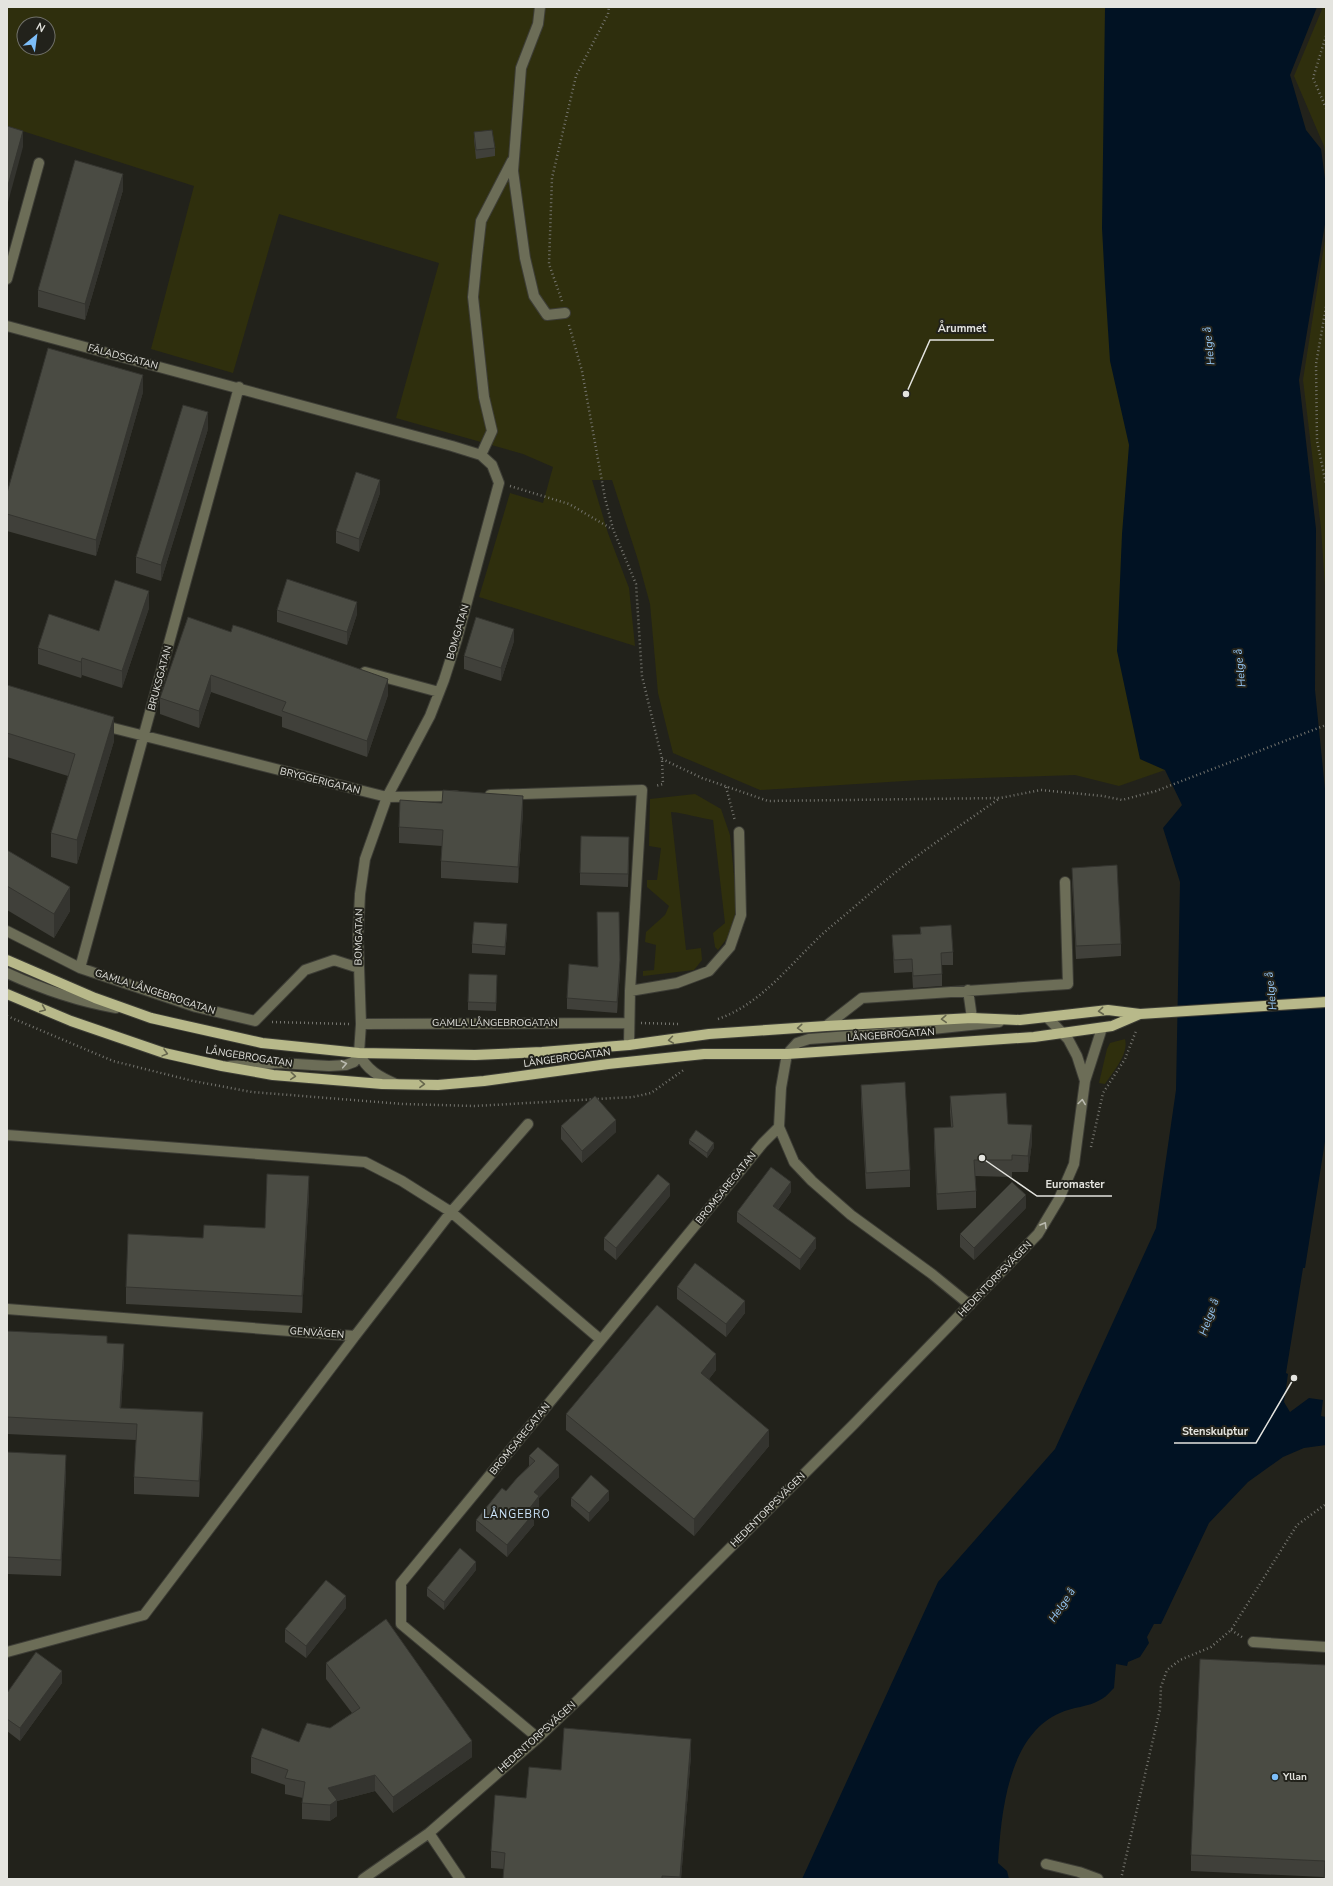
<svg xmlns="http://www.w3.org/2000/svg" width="1333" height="1886" viewBox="0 0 1333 1886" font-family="'Nunito Sans',sans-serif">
<rect width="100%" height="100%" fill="#22221b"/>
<path fill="#2f2f0d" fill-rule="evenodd" d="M7 7H1185L1140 759 1165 770 1119 786 1075 775 920 780 760 790 673 753 658 693 650 604 638 560 612 480H592L608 533 629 588 635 646 479 597 510 493 543 503 553 467 523 454 396 418 439 263 279 214 233 373 151 349 194 186 7 126ZM24 24H48V48H24Z
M1323 7H1326V163L1324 146 1294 76Z
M1326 233V601L1321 528 1303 380Z
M695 794 721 809 730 835 735 885V914L728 937 718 950 715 947 713 933 725 923 713 820C698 818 686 813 671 812L686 950 701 948 702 960 694 970 643 976V971L654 970 656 945 645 942 646 932 665 915 669 906 647 887V880H657L661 848 649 846 650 799Z
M1125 1039C1129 1054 1113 1072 1105 1084L1099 1083 1107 1049 1110 1043Z"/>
<path fill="#011223" d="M1105 7H1317L1290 75 1306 130 1321 149 1326 186V218L1299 380 1316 529 1315 690 1326 799V1135L1305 1268H1303L1286 1373 1288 1374 1284 1402 1290 1412 1309 1398 1323 1400 1321 1416 1326 1417V1445L1304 1448 1283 1457 1248 1482 1209 1523 1161 1624H1154L1147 1637 1149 1643 1140 1657 1128 1662 1127 1666 1116 1664 1114 1688C1110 1692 1105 1698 1100 1700 1089 1707 1072 1707 1060 1713 1008 1735 1001 1814 998 1863L1007 1871 1009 1879H802L938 1582 1055 1449 1156 1228 1176 1090 1180 882 1163 828 1182 805 1165 770 1140 759 1117 651 1122 534 1129 445 1110 361 1105 284 1102 228Z"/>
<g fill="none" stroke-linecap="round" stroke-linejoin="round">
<defs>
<path id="minor" d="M540 7 538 24 521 68 513 171 525 258 534 296 547 315 565 313
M7 279 39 163
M7 326 452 446 481 455 492 465 499 483 457 639 444 680 430 716 387 797 365 859 360 894 358 937 361 1024 359 1053
M481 455 492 431 484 397 473 297 477 256 481 221 512 161
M365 672 439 692
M101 725 387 797 456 796
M490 795 642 790 630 991 629 1045
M7 931 80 968 196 1007 255 1021 305 970 334 960 359 968
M80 968 239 387
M7 973C44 990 76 1001 116 1008
M968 990 972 1018
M630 991 677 983 709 971 730 947 741 915 739 832
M1047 1017 1068 1039 1077 1056 1085 1081
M361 1024 629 1023
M826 1026 862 998 1068 984 1065 882
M230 1066 279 1063 329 1066 346 1065 354 1062 359 1053C366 1070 380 1077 396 1084
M7 1135 365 1162 402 1181 451 1212 601 1340
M970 1305 932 1274 851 1215 812 1181 794 1162 779 1127 781 1088 787 1054 797 1043 809 1039 904 1032 999 1022
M7 1309 355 1336 451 1212 528 1124
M1253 1642 1326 1647
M7 1652 144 1615 355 1336
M538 1738 401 1624V1583L763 1143 779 1127
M429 1833 460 1879
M1046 1864 1079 1872 1098 1879
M363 1879 429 1833 538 1738 580 1698 854 1424 1038 1234 1059 1199 1074 1164 1085 1081 1102 1028"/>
<path id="major" d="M7 960 95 998 151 1018 262 1043 359 1053 475 1055 542 1052 629 1045 709 1034 826 1026 972 1018 1020 1020 1108 1010 1140 1014 1326 1002
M7 994 71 1021 164 1053 222 1066 273 1075 382 1084 438 1085 484 1081 608 1064 704 1054H787L1034 1037 1112 1026 1140 1014"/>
</defs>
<use href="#minor" stroke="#3d3d36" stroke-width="12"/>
<use href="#major" stroke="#3d3d36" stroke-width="12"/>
<path stroke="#75756f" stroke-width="2.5" stroke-dasharray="1 3" stroke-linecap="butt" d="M1326 36 1313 78 1326 108
M562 301 549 264 552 178 576 76 608 14 609 7
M1326 307 1316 364 1317 441 1326 484
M569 325 582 371 605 498 613 529 636 584 642 676 662 759 663 784 655 786
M510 486 569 504 612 529
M662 759 702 778 768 801 1000 798 1041 790 1103 796 1122 800 1156 791 1326 725
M726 787 735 821
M7 1016 113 1061 193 1081 252 1092 403 1104 475 1106 633 1097 651 1093 685 1069
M718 1019C764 1003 793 960 828 929 849 912 870 893 891 876 926 848 963 824 1000 798
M272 1022 349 1024
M641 1023 678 1024
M1091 1147 1103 1093 1125 1059 1136 1031
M1231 1630 1242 1637
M1121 1879 1160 1709 1161 1687 1167 1670 1180 1660 1211 1647 1231 1630 1297 1525 1326 1504"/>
<use href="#minor" stroke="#6c6d57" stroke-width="10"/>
<use href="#major" stroke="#b8b98a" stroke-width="10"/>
</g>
<path fill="#40403a" d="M474 132 495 148V156L476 159 474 140Z
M123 190 85 320 38 307V290Z
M143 392 96 556 7 531V493Z
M208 429 161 581 136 573V557Z
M380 493 359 552 336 543V531Z
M149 608 122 688 82 675 81 678 38 664V648L99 631Z
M277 610 357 614 347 645 277 622Z
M188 617 388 695 367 757 282 727V717L211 692 199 728 160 714V698Z
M514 641 501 681 464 669V656Z
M7 685 114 741 77 864 51 857V833L68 776 7 757Z
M523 812 518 883 441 878V861L442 846 399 843V827Z
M7 850 70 911 54 938 7 910Z
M629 850 628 887 580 885V873Z
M1072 868 1121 944V956L1076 959 1072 880Z
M920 927 953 952V965H942V986L913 988 912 972 894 973 892 935 920 934Z
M507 932 505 955 472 953V944Z
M620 971 617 1013 567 1009V998Z
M497 983 496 1011 468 1010V1002Z
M861 1085 910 1170V1187L866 1189 861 1101Z
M950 1096 1008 1124 1032 1142 1028 1172H1012V1177L975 1176 976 1191V1208L937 1210 934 1144V1128L951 1127 950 1112Z
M561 1126 616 1132 582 1163 561 1139Z
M689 1140 714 1148 707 1158 689 1144Z
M791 1192 778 1210 816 1248 800 1270 737 1222V1212Z
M309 1193 302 1313 126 1304V1287L203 1238 265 1228Z
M670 1196 616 1260 604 1250V1238Z
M1026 1208 974 1260 960 1247V1234Z
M677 1287 745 1313 726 1337 677 1299Z
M7 1331 107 1343 124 1360 121 1408 203 1428 199 1497 134 1494V1477L136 1440 7 1434Z
M716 1370 709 1379 769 1446 694 1536 566 1430V1414Z
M7 1452 66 1471 61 1576 7 1574Z
M529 1456 559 1477 539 1498V1508L534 1515V1525L507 1557 476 1531V1520L506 1491 529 1466Z
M571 1498 609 1500 589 1522 571 1506Z
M476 1570 444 1610 427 1596V1588Z
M346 1608 306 1658 285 1642V1629Z
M326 1663 472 1757 393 1813 375 1791 337 1801V1816L330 1821 302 1819V1803L303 1798 285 1794V1785L251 1773V1757L299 1742 330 1728 352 1713 326 1679Z
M1326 1665V1879L1324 1877 1191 1871V1855Z
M62 1683 20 1741 7 1731V1693Z
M691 1755 681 1879H503L504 1869 491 1868V1851L526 1798 561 1770Z"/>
<path fill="#34342f" d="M23 131V147L7 206V189Z
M123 174V190L85 320V304Z
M143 375V392L96 556V540Z
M208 412V429L161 581V565Z
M380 480V493L359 552V539Z
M149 591V608L122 688V671Z
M357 602V614L347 645V632Z
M514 629V641L501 681V668Z
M82 658V675L81 678V662Z
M211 675V692L199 728V711Z
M388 679V695L367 757V741Z
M114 717V741L77 864V840Z
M523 796V812L518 883V867Z
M629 837V850L628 887V874Z
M70 887V911L54 938V914Z
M507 924V932L505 955V947Z
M620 960V971L617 1013V1002Z
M616 1120V1132L582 1163V1151Z
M1032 1125V1142L1028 1172V1156Z
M714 1143V1148L707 1158V1153Z
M309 1176V1193L302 1313V1296Z
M791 1182V1192L773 1216V1206Z
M670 1184V1196L616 1260V1248Z
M1026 1195V1208L974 1260V1248Z
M816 1238V1248L800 1270V1259Z
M745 1301V1313L726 1337V1324Z
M124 1344V1360L120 1424V1408Z
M716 1354V1370L701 1389V1373Z
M203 1412V1428L199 1497V1481Z
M769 1430V1446L694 1536V1519Z
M66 1455V1471L61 1576V1560Z
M559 1465V1477L539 1498V1508L534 1515V1525L507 1557V1545L529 1509 534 1492Z
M609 1491V1500L589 1522V1513Z
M476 1562V1570L444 1610V1602Z
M346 1596V1608L306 1658V1646Z
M62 1671V1683L20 1741V1728Z
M691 1739V1755L681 1879H680Z
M472 1741V1757L393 1813V1797Z
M375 1775V1791L337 1801V1816L330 1821V1805L328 1788Z"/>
<path fill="#4a4b43" stroke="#34342f" d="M7 126 23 131 7 189Z
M492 130 495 148 476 150 474 132Z
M75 160 123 174 85 304 38 290Z
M48 348 143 375 96 540 7 514V493Z
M183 405 208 412 161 565 136 557Z
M356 472 380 480 359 539 336 531Z
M287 579 357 602 347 632 277 610Z
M115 580 149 591 122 671 82 658 81 662 38 648 49 614 99 631Z
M188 617 231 632 233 625 243 628 388 679 367 741 282 711 286 702 211 675 199 711 160 698Z
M476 617 514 629 501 668 464 656Z
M7 685 114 717 77 840 51 833 75 754 7 733Z
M443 790 523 796 518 867 441 861 443 830 399 827 400 800 442 803Z
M581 836 629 837 628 874 580 873Z
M7 850 70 887 54 914 7 886Z
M1117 865 1121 944 1076 946 1072 868Z
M597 912H619L620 960 617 1002 567 998 569 964 598 967Z
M474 922 507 924 505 947 472 944Z
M951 925 953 952 941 953 942 974 913 976 912 959 894 960 892 935 921 934 920 927Z
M469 974 497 975 496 1003 468 1002Z
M905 1082 910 1170 866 1173 861 1085Z
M1006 1093 1008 1124 1032 1125 1028 1156 1012 1155V1160H974L976 1191 937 1194 934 1128 953 1127 950 1096Z
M595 1096 616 1120 582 1151 561 1126Z
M696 1130 714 1143 707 1153 689 1140Z
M771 1167 791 1182 773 1206 816 1238 800 1259 737 1212Z
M267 1174 309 1176 302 1296 126 1287 128 1234 203 1238 204 1225 265 1228Z
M658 1174 670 1184 616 1248 604 1238Z
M1012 1182 1026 1195 974 1248 960 1234Z
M695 1263 745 1301 726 1324 677 1287Z
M657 1305 716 1354 701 1373 769 1430 694 1519 566 1414Z
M7 1331 107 1336V1343L124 1344 120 1408 203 1412 199 1481 134 1477 137 1424 7 1417Z
M538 1447 559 1465 534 1492 539 1496 529 1509 534 1513 507 1545 476 1520 502 1488 506 1491 517 1478 535 1461 529 1456Z
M7 1452 66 1455 61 1560 7 1557Z
M591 1475 609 1491 589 1513 571 1498Z
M460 1548 476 1562 444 1602 427 1588Z
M326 1580 346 1596 306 1646 285 1629Z
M386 1619 472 1741 393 1797 375 1775 328 1788 337 1800 330 1805 302 1803 305 1782 285 1778 288 1770 251 1757 262 1728 299 1742 307 1723 330 1728 360 1708 326 1663Z
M36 1652 62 1671 20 1728 7 1719V1693Z
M1200 1659 1326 1665V1879H1324L1325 1861 1191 1855Z
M564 1728 691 1739 680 1877 662 1876V1879H503L505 1853 491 1851 495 1795 526 1798 529 1767 561 1770Z"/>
<defs><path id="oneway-chevron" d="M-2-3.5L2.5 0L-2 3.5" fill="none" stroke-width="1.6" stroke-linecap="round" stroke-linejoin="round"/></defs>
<g stroke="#66664d">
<use href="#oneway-chevron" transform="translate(43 1009) rotate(23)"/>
<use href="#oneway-chevron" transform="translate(1101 1011) rotate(174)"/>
<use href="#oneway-chevron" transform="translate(944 1019) rotate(177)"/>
<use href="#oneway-chevron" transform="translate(800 1028) rotate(176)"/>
<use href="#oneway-chevron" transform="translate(671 1040) rotate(172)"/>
<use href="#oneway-chevron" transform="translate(165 1053) rotate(15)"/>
<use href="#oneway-chevron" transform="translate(293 1076) rotate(5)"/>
<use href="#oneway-chevron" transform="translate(422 1084) rotate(1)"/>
</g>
<g stroke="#babaaf">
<use href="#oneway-chevron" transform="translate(344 1064) rotate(-11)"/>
<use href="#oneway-chevron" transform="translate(1082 1102) rotate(-82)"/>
<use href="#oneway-chevron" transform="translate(1044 1225) rotate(-59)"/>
</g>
<circle fill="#7dbef9" stroke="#22221b" stroke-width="1.5" cx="1275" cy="1777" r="4"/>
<g text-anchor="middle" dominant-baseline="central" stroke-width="4" stroke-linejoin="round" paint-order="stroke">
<g font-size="10" fill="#e4e4df" stroke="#22221b">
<text transform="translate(123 357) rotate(15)">FÄLADSGATAN</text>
<text transform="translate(458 632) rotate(-74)">BOMGATAN</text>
<text transform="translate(160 678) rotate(-75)">BRUKSGATAN</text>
<text transform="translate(320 781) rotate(14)">BRYGGERIGATAN</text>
<text transform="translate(359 937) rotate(-89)">BOMGATAN</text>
<text transform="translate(155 992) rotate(18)">GAMLA LÅNGEBROGATAN</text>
<text x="495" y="1023">GAMLA LÅNGEBROGATAN</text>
<text transform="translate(891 1035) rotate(-4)">LÅNGEBROGATAN</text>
<text transform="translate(249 1057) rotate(9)">LÅNGEBROGATAN</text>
<text transform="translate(567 1058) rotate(-8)">LÅNGEBROGATAN</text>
<text transform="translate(726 1188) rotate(-51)">BROMSAREGATAN</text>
<text transform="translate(995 1279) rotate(-46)">HEDENTORPSVÄGEN</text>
<text transform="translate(317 1333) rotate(4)">GENVÄGEN</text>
<text transform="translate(520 1439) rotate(-51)">BROMSAREGATAN</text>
<text transform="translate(768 1510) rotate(-45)">HEDENTORPSVÄGEN</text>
<text transform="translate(537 1737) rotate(-42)">HEDENTORPSVÄGEN</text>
</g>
<g font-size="10" font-weight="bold" fill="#e4e4df" stroke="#22221b" text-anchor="start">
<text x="1283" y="1777">Yllan</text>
</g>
<g font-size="11" font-style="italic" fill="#96c7f5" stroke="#22221b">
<text transform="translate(1209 346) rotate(-96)">Helge å</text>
<text transform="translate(1240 668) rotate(-96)">Helge å</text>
<text transform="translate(1271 991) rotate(-96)">Helge å</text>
<text transform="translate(1209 1317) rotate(-71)">Helge å</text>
<text transform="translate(1062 1605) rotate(-56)">Helge å</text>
</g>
<g font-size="11" letter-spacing="1" fill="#cfe7fd" stroke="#22221b">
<text x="517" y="1514">LÅNGEBRO</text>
</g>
</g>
<path fill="none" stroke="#e4e4df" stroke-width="1.5" d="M906 394L930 340H994M982 1158L1037 1196H1112M1294 1378L1256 1443H1174"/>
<g fill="#e4e4df" stroke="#22221b" stroke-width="1.5">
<circle cx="906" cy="394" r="4"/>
<circle cx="982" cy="1158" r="4"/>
<circle cx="1294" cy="1378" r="4"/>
</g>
<g font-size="11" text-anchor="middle" font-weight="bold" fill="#e4e4df" stroke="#22221b" stroke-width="4" stroke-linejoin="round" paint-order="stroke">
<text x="962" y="332">Årummet</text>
<text x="1075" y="1188">Euromaster</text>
<text x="1215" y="1435">Stenskulptur</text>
</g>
<rect width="1333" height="1886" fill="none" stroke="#e4e4df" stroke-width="16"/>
<g transform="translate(36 36) rotate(29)"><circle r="19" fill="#22221b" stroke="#707069"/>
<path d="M0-3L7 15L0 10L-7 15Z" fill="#7dbef9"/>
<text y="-6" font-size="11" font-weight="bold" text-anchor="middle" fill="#e4e4df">N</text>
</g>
</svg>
